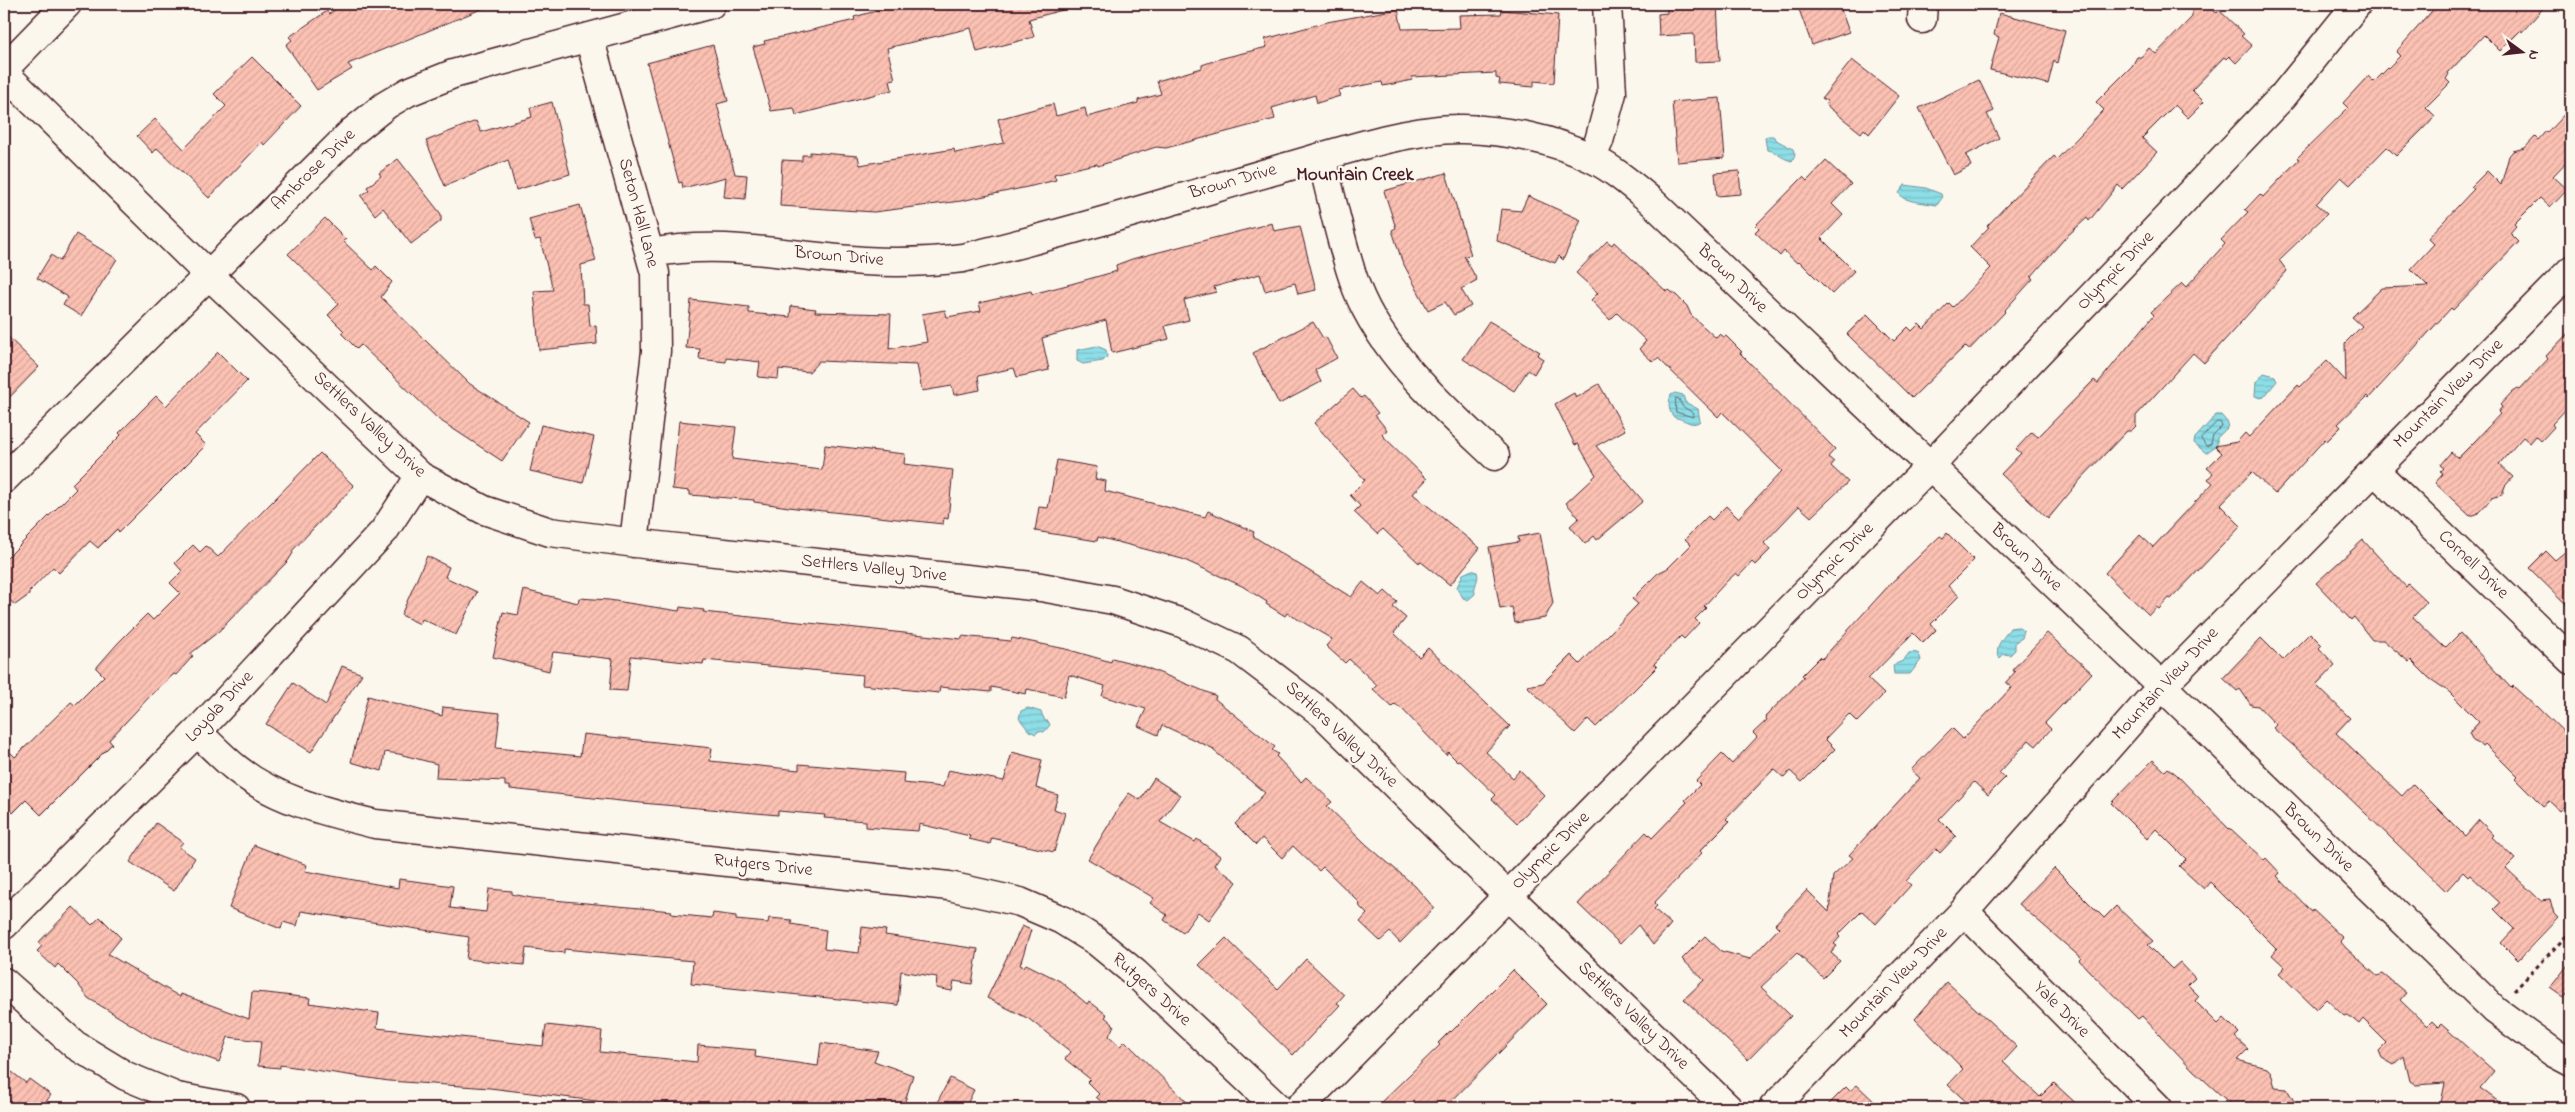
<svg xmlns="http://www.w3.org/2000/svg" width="2575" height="1112" viewBox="0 0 2575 1112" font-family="'Indie Flower',sans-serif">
<defs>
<pattern id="water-rules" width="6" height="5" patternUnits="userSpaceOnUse" patternTransform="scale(1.25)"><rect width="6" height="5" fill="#8ddee7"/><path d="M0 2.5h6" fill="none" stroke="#7bbec6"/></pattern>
<pattern id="building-hatch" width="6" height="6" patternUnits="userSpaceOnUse" patternTransform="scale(1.25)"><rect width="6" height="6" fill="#fbc1b3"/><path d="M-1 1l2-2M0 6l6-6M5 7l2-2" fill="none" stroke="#d9a59a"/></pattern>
</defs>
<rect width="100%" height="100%" fill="#fbf7ec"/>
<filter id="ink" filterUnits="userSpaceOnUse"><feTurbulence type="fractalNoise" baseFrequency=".02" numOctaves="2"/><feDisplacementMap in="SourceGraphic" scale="10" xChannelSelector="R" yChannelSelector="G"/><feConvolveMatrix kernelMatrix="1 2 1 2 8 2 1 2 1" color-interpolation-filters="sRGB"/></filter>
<g filter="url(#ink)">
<path fill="url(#water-rules)" stroke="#72929c" d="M1768 136H1773L1778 141 1793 149 1795 155 1792 161C1781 159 1775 150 1767 150L1765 138Z
M1905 185 1926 188 1941 194 1942 198 1937 205 1912 201 1903 198 1899 193Z
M1097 346 1106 350 1107 357 1103 361 1083 364 1077 361V350Z
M2264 373 2275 376 2277 381 2264 397 2260 398 2255 396 2256 382Z
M1675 393 1683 395 1685 402 1698 409 1700 421C1692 428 1684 418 1675 418 1668 412 1668 403 1671 395Z
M2216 415H2221L2228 423 2227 428 2217 438V445L2206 453 2194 443 2195 438Z
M1472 570 1477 572C1480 580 1473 585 1475 594L1468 600 1463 598 1457 587 1463 574Z
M2017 627 2024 631 2022 638 2015 642V650L2010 655 2004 654 2000 658C1992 647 2005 637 2010 628Z
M1914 652 1919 654 1921 660 1910 674H1894L1893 665 1903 661 1909 653Z
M1028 708 1041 712 1045 721H1048L1050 725 1044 732 1038 731 1036 734 1029 731 1019 718 1021 711Z"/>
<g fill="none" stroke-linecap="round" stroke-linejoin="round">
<path stroke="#656b76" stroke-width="1" d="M1676 398 1679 399 1682 406 1693 413V417L1676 412Z
M2217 422H2220L2222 426 2213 435 2211 444 2206 446 2201 439Z"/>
</g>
<path fill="url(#building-hatch)" stroke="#4a1f2b" d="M342 4H491V5L348 64 352 69 317 90 286 45 292 40 289 37 327 11 329 14Z
M901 4H1065L1066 9 1029 19 1034 37 977 52 971 28 887 48 895 79 890 80 892 90 796 115 794 108 771 111 753 47 765 44 764 41 855 20 854 17Z
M1667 4H1717L1720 61 1695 62 1694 34 1659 36 1658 14 1667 13Z
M1797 4H1839L1849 32 1812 45Z
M2204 4 2217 13 2219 10 2244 34 2241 36 2252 46 2236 63 2229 56 2226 59 2224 57 2192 90 2204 102 2188 118 2175 105 2142 138 2157 152 2122 189 2118 185 2089 221 2087 218 2065 238 2031 277 2033 279 2004 311 2005 312 1969 350 1965 346 1912 398 1847 334 1867 314 1894 341 1908 327 1912 331 1919 324 1924 329 1949 303 1953 307 1991 268 1970 247 1989 227 1987 226 2054 156 2057 159 2104 110 2096 102 2132 66 2137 57H2141L2149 48 2156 54 2192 17V9L2200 8Z
M2438 4H2547L2522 32 2521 30 2500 51 2484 35 2448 73 2449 74 2446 79 2450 83 2426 107 2435 116 2422 130 2396 156 2387 147 2350 185 2341 177 2316 204 2327 214 2279 260 2287 271 2204 363 2193 353 2136 416V426L2131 431H2127L2081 479 2048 519 2001 474 2021 453 2016 449 2032 432 2038 437 2094 380 2098 383 2154 315 2151 312 2182 283 2186 287 2225 244 2221 240 2248 212 2245 210 2260 194 2263 197 2299 159 2297 158 2348 108 2343 103 2368 76 2374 82 2400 56 2396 52Z
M1398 9 1402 29 1460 28 1459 15 1501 14 1502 10 1558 15 1554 83 1534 81V87L1499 84 1500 79 1496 78V73L1411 77 1412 80 1393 84 1383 86 1382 82 1338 90 1340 96 1317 103 1315 95 1272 108 1275 119 1166 148 1156 147 1098 166 1097 164 1086 166 1054 174 1056 180 1032 186 961 201 874 212 780 206 782 160 802 161V155H810V152L858 156 860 165 954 149 955 153 1004 143 998 119 1053 104 1056 116 1085 108 1087 117 1138 103V100L1161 94 1157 81 1202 68V65L1219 59 1267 47 1265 39 1327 22Z
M1999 13 2065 30 2057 63 2054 60 2048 84 1990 70 1999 37 1994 35Z
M713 45 728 101 717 104 735 174 747 175 745 199 724 197 726 177 683 188 682 182 679 183 647 63Z
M252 57 301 106 264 145 262 142 209 198 157 148 153 153 137 136 155 119 184 149 226 106 214 94Z
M1852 60 1899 96 1869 134 1864 129 1861 133 1826 105 1828 102 1822 98Z
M1979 80 1994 111 1987 114 1999 138 1966 155 1971 166 1953 175 1919 108Z
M1720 98 1725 158 1677 162 1672 102Z
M552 102 570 174 516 190 508 160 445 186 426 141 476 121 481 132 532 117 530 108Z
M2571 107V157L2553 176 2567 189 2550 207 2540 198 2514 224 2516 226 2510 233 2519 242 2453 310 2451 308 2369 398 2367 396 2338 424 2341 427 2327 441 2325 439 2275 494 2252 472 2220 505 2241 526 2171 599 2169 598 2159 609 2156 607 2149 615 2105 573 2140 535 2153 547 2213 483 2208 479 2213 473 2207 468 2222 453 2215 446 2237 442 2245 433 2249 437 2298 385 2300 387 2327 361 2346 381 2345 343 2362 326 2352 317 2382 288 2428 286 2411 269 2434 244 2428 238 2474 189 2471 187 2487 171 2501 185 2509 156 2513 151 2525 148 2535 137 2538 140 2546 131 2547 133Z
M398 159 441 214V221L411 244 383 208 375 215 361 196 369 190 367 187 381 176 379 173Z
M1826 161 1851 184 1832 204 1843 215 1821 238 1854 271 1832 294 1799 261 1797 263 1784 251 1780 256 1755 232 1759 228 1756 225 1803 177 1807 181Z
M1739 171 1741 194 1717 196 1715 173Z
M1446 173 1471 255 1464 256 1477 280 1461 289 1471 306 1454 315 1445 302 1428 310 1402 261 1392 230 1396 228 1384 191Z
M1528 196 1581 220 1563 260 1559 256 1555 263 1497 241 1501 209 1521 211Z
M580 205 596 261 581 265 583 304H588L590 326 596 325 597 344 539 350 534 291 553 290 540 239 535 240 529 219Z
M325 218 346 239 343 241 373 270 376 266 392 282 381 297 470 384 529 422 502 461 438 419 361 345 357 349 341 333 344 331 328 315 339 304 288 254Z
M1272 223 1274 231 1300 226 1316 290 1298 294 1295 283 1265 291 1260 274 1214 287 1216 292 1184 300 1189 320 1165 326 1169 339 1112 353 1106 320 1042 338 1049 370 1017 377 1014 368 978 376 980 390 954 395 952 386 922 391 917 365 819 361 809 372 779 369 778 379 758 377 760 362 726 358V362L699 359 700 349 686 348 691 300 749 307V313L790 317 791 306 816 309 815 312 891 314 889 349 927 342 922 314 945 310 947 317 981 311 979 303 1031 291 1032 294 1071 284 1117 271 1116 265 1132 259Z
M76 234 117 259 81 316 63 305 68 297 37 278 51 255 60 261Z
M1607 241 1612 245 1614 242 1667 292 1669 290 1676 295 1687 306 1691 315 1716 338 1720 334 1724 337 1726 336 1742 352 1740 353 1835 449 1828 457 1834 462 1831 466 1848 482 1811 517 1799 506 1764 543 1770 550 1755 565 1752 562 1739 576 1736 573 1727 581 1704 606 1706 608 1695 619 1699 623 1684 639 1681 636 1654 664 1657 667 1633 691 1596 727 1588 719 1575 733 1527 686 1543 683 1571 655 1580 664 1638 604 1632 599 1658 573 1668 568 1691 545 1685 539 1708 516 1712 520 1726 506 1738 518 1782 471 1722 412 1718 417 1658 358 1653 362 1639 349 1646 341 1617 313 1610 320 1591 300 1598 293 1576 273Z
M1489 321 1540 352 1537 355 1543 359 1534 374 1528 370 1514 391 1463 359Z
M1313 322 1323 338 1326 337 1337 358 1315 370 1321 382 1279 404 1253 353Z
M2571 330V404L2552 424 2554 427 2541 441 2536 436 2530 443 2523 437 2499 464 2513 477 2505 486 2502 495 2492 498 2477 514 2470 516 2435 483 2443 474 2440 472 2444 468 2440 465 2451 452 2458 458 2475 441 2500 414 2498 412 2502 407 2500 405 2513 391 2518 388 2520 389 2548 359 2546 356Z
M4 333 39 367 4 403Z
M218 352 247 381 195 434 206 445 119 532 117 529 98 548 90 541 59 573 53 567 29 592V595L15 605 4 595V561L76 489 72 484 121 435 119 433 156 396 166 406Z
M1599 384 1625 430 1596 446 1643 501 1597 540 1594 536 1585 544 1570 526 1579 518 1566 503 1596 475 1578 444 1575 445 1555 404 1574 393 1576 398Z
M1353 389 1361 398 1364 396 1378 413 1375 415 1387 430 1382 435 1427 479 1413 494 1480 548 1450 585 1420 561 1419 563 1383 529 1377 534 1354 512 1360 506 1350 495 1365 480 1314 423Z
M679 421 736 427 732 459 822 470 825 445 905 454 904 464 953 470 948 519 944 518 943 524 796 508 754 502V500L690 495V491L672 489Z
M541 425 594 437 583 483 530 471Z
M320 453 354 486 292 551 293 553 288 561 218 632 190 654 193 656 176 675 174 674 152 694 109 740 112 744 41 815 26 800 13 813 4 805V746L15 757 71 702 75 705 104 676 96 668 118 643 147 614 153 620 180 593 170 583 182 571 175 563 193 545 200 552 206 546 218 557Z
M1057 460 1097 467 1095 479 1106 481 1105 491 1205 517 1208 511 1254 532 1253 536 1351 597 1363 582 1380 596 1385 591 1397 602 1393 607 1406 618 1394 633 1419 657 1428 648 1510 726 1486 752 1513 778 1520 770 1544 795 1517 823 1492 799 1496 795 1459 760 1457 761 1448 752 1446 755 1402 709 1395 704 1392 707 1373 689 1377 685 1349 659 1345 663 1326 646 1332 639 1287 613 1285 616 1266 604 1267 602 1242 586 1182 559 1160 553 1098 537 1097 541 1035 531 1039 507 1048 508Z
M1540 533 1553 603 1545 618 1515 623 1512 607 1500 609 1489 547 1519 542 1518 537Z
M1947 533 1974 560 1948 586 1959 596 1931 624 1936 630 1923 643 1913 633 1868 679 1884 694 1857 722 1849 714 1825 739 1835 749 1802 782 1790 771 1784 778 1774 769 1726 819 1729 822 1700 851 1702 853 1654 903 1657 906 1654 909 1671 924 1653 945 1638 925 1620 944 1578 904 1646 832 1652 838 1687 802 1685 800 1700 785 1696 781 1722 754 1732 764 1757 737 1753 733 1767 720 1765 717 1804 677 1802 675 1820 657 1822 659 1892 582 1940 536 1943 538Z
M2363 540 2406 587 2408 584 2427 602 2413 617 2445 648 2460 633 2511 688 2513 686 2536 707 2537 706 2571 739V800L2560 811 2549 801 2543 806 2516 779 2518 777 2485 744 2483 746 2473 741 2469 733 2479 722 2448 691 2429 678 2411 660 2409 662 2383 640H2372L2354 617 2351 620 2316 583Z
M2571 547V609L2529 568 2546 551 2555 560Z
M427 556 449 567 445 577 477 592 456 635 422 619 420 624 401 615Z
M524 590 578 603 579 598 609 600 679 611 680 607 704 610 703 612 962 639V636L1011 641 1012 638 1066 649 1111 662 1112 658 1143 666 1216 696 1215 699 1275 747 1272 750 1278 754 1276 756 1301 782 1306 777 1332 802 1327 806 1367 845 1415 886 1434 908 1400 943 1390 932 1380 941 1360 922 1367 914 1360 907 1359 902 1323 867 1319 871 1293 846 1282 858 1262 838 1256 845 1235 824 1265 793 1213 750 1214 749 1162 725 1158 735 1138 726 1146 709 1102 696 1105 686 1069 675 1064 697 1027 689 1026 694 991 687V692L940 687 939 693 862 685 863 675 704 660 703 664 631 656 627 691 610 690 613 659 553 652 549 671 493 657 503 612 518 615Z
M2047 633 2092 673 2045 723 2051 729 2036 746 2029 740 1999 773 2005 778 1988 795 1974 782 1939 819 1956 836 1940 853 1936 849 1906 881 1911 885 1876 924 1862 911 1838 935 1840 937 1834 944 1837 946 1831 953 1840 961 1823 978 1797 953 1761 987 1791 1016 1748 1060 1684 999 1704 980 1682 959 1705 936 1721 951 1750 959 1779 928 1775 924 1807 890 1829 912 1833 876 1853 858 1849 855 1920 778 1911 770 1952 728 1963 739 2012 687 2006 682 2015 672 2012 670Z
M2310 633 2322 645 2319 648 2335 665 2316 685 2350 718 2336 733 2402 796 2413 784 2465 836 2479 820 2494 835 2492 837 2515 859 2506 868 2540 900 2550 899 2554 914 2558 918 2518 960 2501 943 2514 929 2494 909 2500 903 2470 875 2468 877 2463 872 2446 891 2310 760 2273 728 2276 725 2258 706 2251 705 2240 689 2237 691 2223 678 2261 638 2283 660Z
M342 666 362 674 311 752 266 724 293 683 326 705Z
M368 696 442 716 443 707 500 713 496 748 580 756 583 734 712 748 710 761 799 770V764L904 773 903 783 943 787 948 770 1004 781 1012 752 1042 760 1036 788 1058 795 1054 809 1065 813 1054 852 992 838 990 844 969 839 970 836 919 824 918 831 889 829 866 827V821L824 818 825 815 778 811V815L630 802 510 789V786H505V781L436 778 437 764 399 754 385 752 382 771 351 762Z
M2153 760 2165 771 2168 768 2176 774 2229 829 2230 828 2264 860 2266 858 2280 873 2277 876 2312 912 2313 910 2343 938 2340 941 2346 948 2377 976 2383 974 2406 993 2400 1000 2427 1026 2432 1021 2438 1027 2441 1024 2494 1071 2480 1088 2507 1108H2440L2445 1083 2416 1085 2410 1081 2404 1056 2394 1065 2382 1058 2379 1051 2387 1043 2363 1019 2359 1024 2348 1015 2344 1016 2326 999 2316 1009 2279 973 2285 967 2272 955 2277 949 2210 882 2204 889 2179 866 2186 859 2156 829 2147 839 2111 803Z
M1154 778 1180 795 1160 822 1195 842 1197 839 1220 856 1214 865 1237 882 1209 920 1198 912 1183 933 1164 920 1167 915 1150 903 1154 898 1088 859 1123 801 1129 793 1140 800Z
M156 823 183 842 179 847 195 858 174 891 130 862Z
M254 845 307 865 305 871 398 888 399 879 453 886 450 908 486 912 489 889 512 891V894L532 898 672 911 671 914 712 918 713 913 736 916V920L768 923 769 918 792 920 791 924 826 930 824 949 859 953 862 927 886 930 885 935 978 949 972 984 954 981 952 991 936 988 937 977 901 971 898 1005 691 984 693 961 564 949V953L526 948 524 965 466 959 469 937 301 911 297 926 283 922 281 929 229 908Z
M2054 868 2104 918 2116 906 2153 941 2148 945 2172 969 2180 962 2195 978 2188 985 2199 996 2195 1001 2218 1024 2224 1018 2239 1033 2235 1037 2248 1049 2237 1060 2267 1068 2271 1072 2275 1088 2287 1089 2298 1108H2235L2193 1070 2142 1016 2138 1019 2088 970 2079 960 2081 958 2019 904Z
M73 907 92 925 100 917 121 938 108 954 180 997 181 994 249 1019 252 992 267 993 310 998 309 1003 379 1013 377 1028 543 1046 546 1025 602 1031 600 1052 697 1062 698 1045 756 1050 755 1057 818 1066 821 1043 878 1051 874 1061 913 1075 903 1108H706L666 1102V1108H653L490 1088 389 1081 280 1065V1068L258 1066 261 1041 228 1037 219 1062 153 1038 88 998 78 984 58 964 55 968 37 951 42 946 38 943Z
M1022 926 1031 930 1020 965 1024 967 1026 964 1060 981 1087 1004 1089 1001 1107 1015 1105 1017 1114 1025 1109 1036 1120 1046 1125 1041 1193 1108H1108L1096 1097 1099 1094 1087 1082 1090 1079 1065 1059 1071 1052 1029 1019 987 998Z
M1226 938 1278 989 1306 959 1344 995 1337 1003 1340 1005 1293 1055 1199 965Z
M2571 961V989L2564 998 2550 988Z
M1513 970 1547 1004 1445 1108H1375L1440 1045 1438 1043 1450 1031 1451 1032Z
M1947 982 2017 1047 2003 1062 2040 1097 2054 1083 2081 1108H1973L1948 1085 1963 1069 1915 1019Z
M12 1072 26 1083 29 1079 51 1095 41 1108H4V1083Z
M950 1078 974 1090 965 1108H934Z
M1857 1085 1881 1108H1825L1846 1087 1850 1091Z"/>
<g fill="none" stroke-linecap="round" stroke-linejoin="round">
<defs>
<path id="minor" d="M1922 19 1923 4
M589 37 655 273 656 351 634 543
M4 73 208 274 420 476 484 510 550 532 659 546 1041 587 1113 600 1182 623 1239 650 1323 714 1507 895 1728 1108
M1321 157C1333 201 1341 247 1357 289 1383 355 1445 409 1495 456
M1591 158 1599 141 1612 93 1607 4
M651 253C728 239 789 257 864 261 898 263 930 262 963 258 1071 232 1177 199 1283 168 1337 153 1408 128 1463 129 1506 130 1553 139 1591 158 1612 168 1632 185 1650 200L2162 686 2495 1010 2554 1053 2571 1062
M2374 470 2571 660
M4 479 352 132 386 105 408 92 453 74 711 4
M197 732C210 744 223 758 237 769 276 800 327 812 375 824L949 886 1020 902 1062 920 1096 941 1135 973 1278 1108
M1964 911 2158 1108
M4 925 197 732 384 531 420 476
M4 982 75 1045 126 1076 177 1097 236 1108
M1299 1108 1929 467 2283 96 2357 4
M1773 1108 1964 911 2162 686 2571 270"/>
<path id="major" d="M4 69 67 4"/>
</defs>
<use href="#minor" stroke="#4a1f2b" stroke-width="31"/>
<use href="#major" stroke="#4a1f2b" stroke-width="31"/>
<path stroke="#4a1f2b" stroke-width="3" stroke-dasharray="4 4" stroke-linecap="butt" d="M2514 991 2571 931"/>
<use href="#minor" stroke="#fbf7ec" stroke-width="28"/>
<use href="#major" stroke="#fbf7ec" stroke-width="28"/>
</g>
</g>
<g text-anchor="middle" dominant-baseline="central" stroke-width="4.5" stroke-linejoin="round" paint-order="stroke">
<g font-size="18" fill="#4a1f2b" stroke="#fbf7ec">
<text transform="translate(314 170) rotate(-44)">Ambrose Drive</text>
<text transform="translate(1233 182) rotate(-16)">Brown Drive</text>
<text transform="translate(638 213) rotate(75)">Seton Hall Lane</text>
<text transform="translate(839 257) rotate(5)">Brown Drive</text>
<text transform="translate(2116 271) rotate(-46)">Olympic Drive</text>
<text transform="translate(1732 279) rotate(44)">Brown Drive</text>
<text transform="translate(2449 394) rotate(-45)">Mountain View Drive</text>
<text transform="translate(369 425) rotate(43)">Settlers Valley Drive</text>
<text transform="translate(2026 558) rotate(43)">Brown Drive</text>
<text transform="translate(1835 562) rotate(-45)">Olympic Drive</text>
<text transform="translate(2473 565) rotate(44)">Cornell Drive</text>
<text transform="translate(874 569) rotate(6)">Settlers Valley Drive</text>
<text transform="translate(2166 684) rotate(-47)">Mountain View Drive</text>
<text transform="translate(220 707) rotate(-47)">Loyola Drive</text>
<text transform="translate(1341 735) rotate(43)">Settlers Valley Drive</text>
<text transform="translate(2318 838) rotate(44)">Brown Drive</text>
<text transform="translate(1551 851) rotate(-45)">Olympic Drive</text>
<text transform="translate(763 866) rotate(6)">Rutgers Drive</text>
<text transform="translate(1894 983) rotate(-46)">Mountain View Drive</text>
<text transform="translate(1151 990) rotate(42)">Rutgers Drive</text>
<text transform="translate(2061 1010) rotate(45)">Yale Drive</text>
<text transform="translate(1633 1016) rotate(44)">Settlers Valley Drive</text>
</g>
<g font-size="19" font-weight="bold" fill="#4a1f2b" stroke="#fbf7ec">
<text x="1355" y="175">Mountain Creek</text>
</g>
</g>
<rect width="2575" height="1112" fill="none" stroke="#fbf7ec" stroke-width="20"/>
<rect x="10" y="10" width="2555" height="1092" fill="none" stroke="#4a1f2b" stroke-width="2" filter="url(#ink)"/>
<g transform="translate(2522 52) rotate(105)" stroke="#fbf7ec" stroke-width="4" paint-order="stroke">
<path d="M0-4L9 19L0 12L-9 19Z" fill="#4a1f2b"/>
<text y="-8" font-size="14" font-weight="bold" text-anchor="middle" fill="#4a1f2b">N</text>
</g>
</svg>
